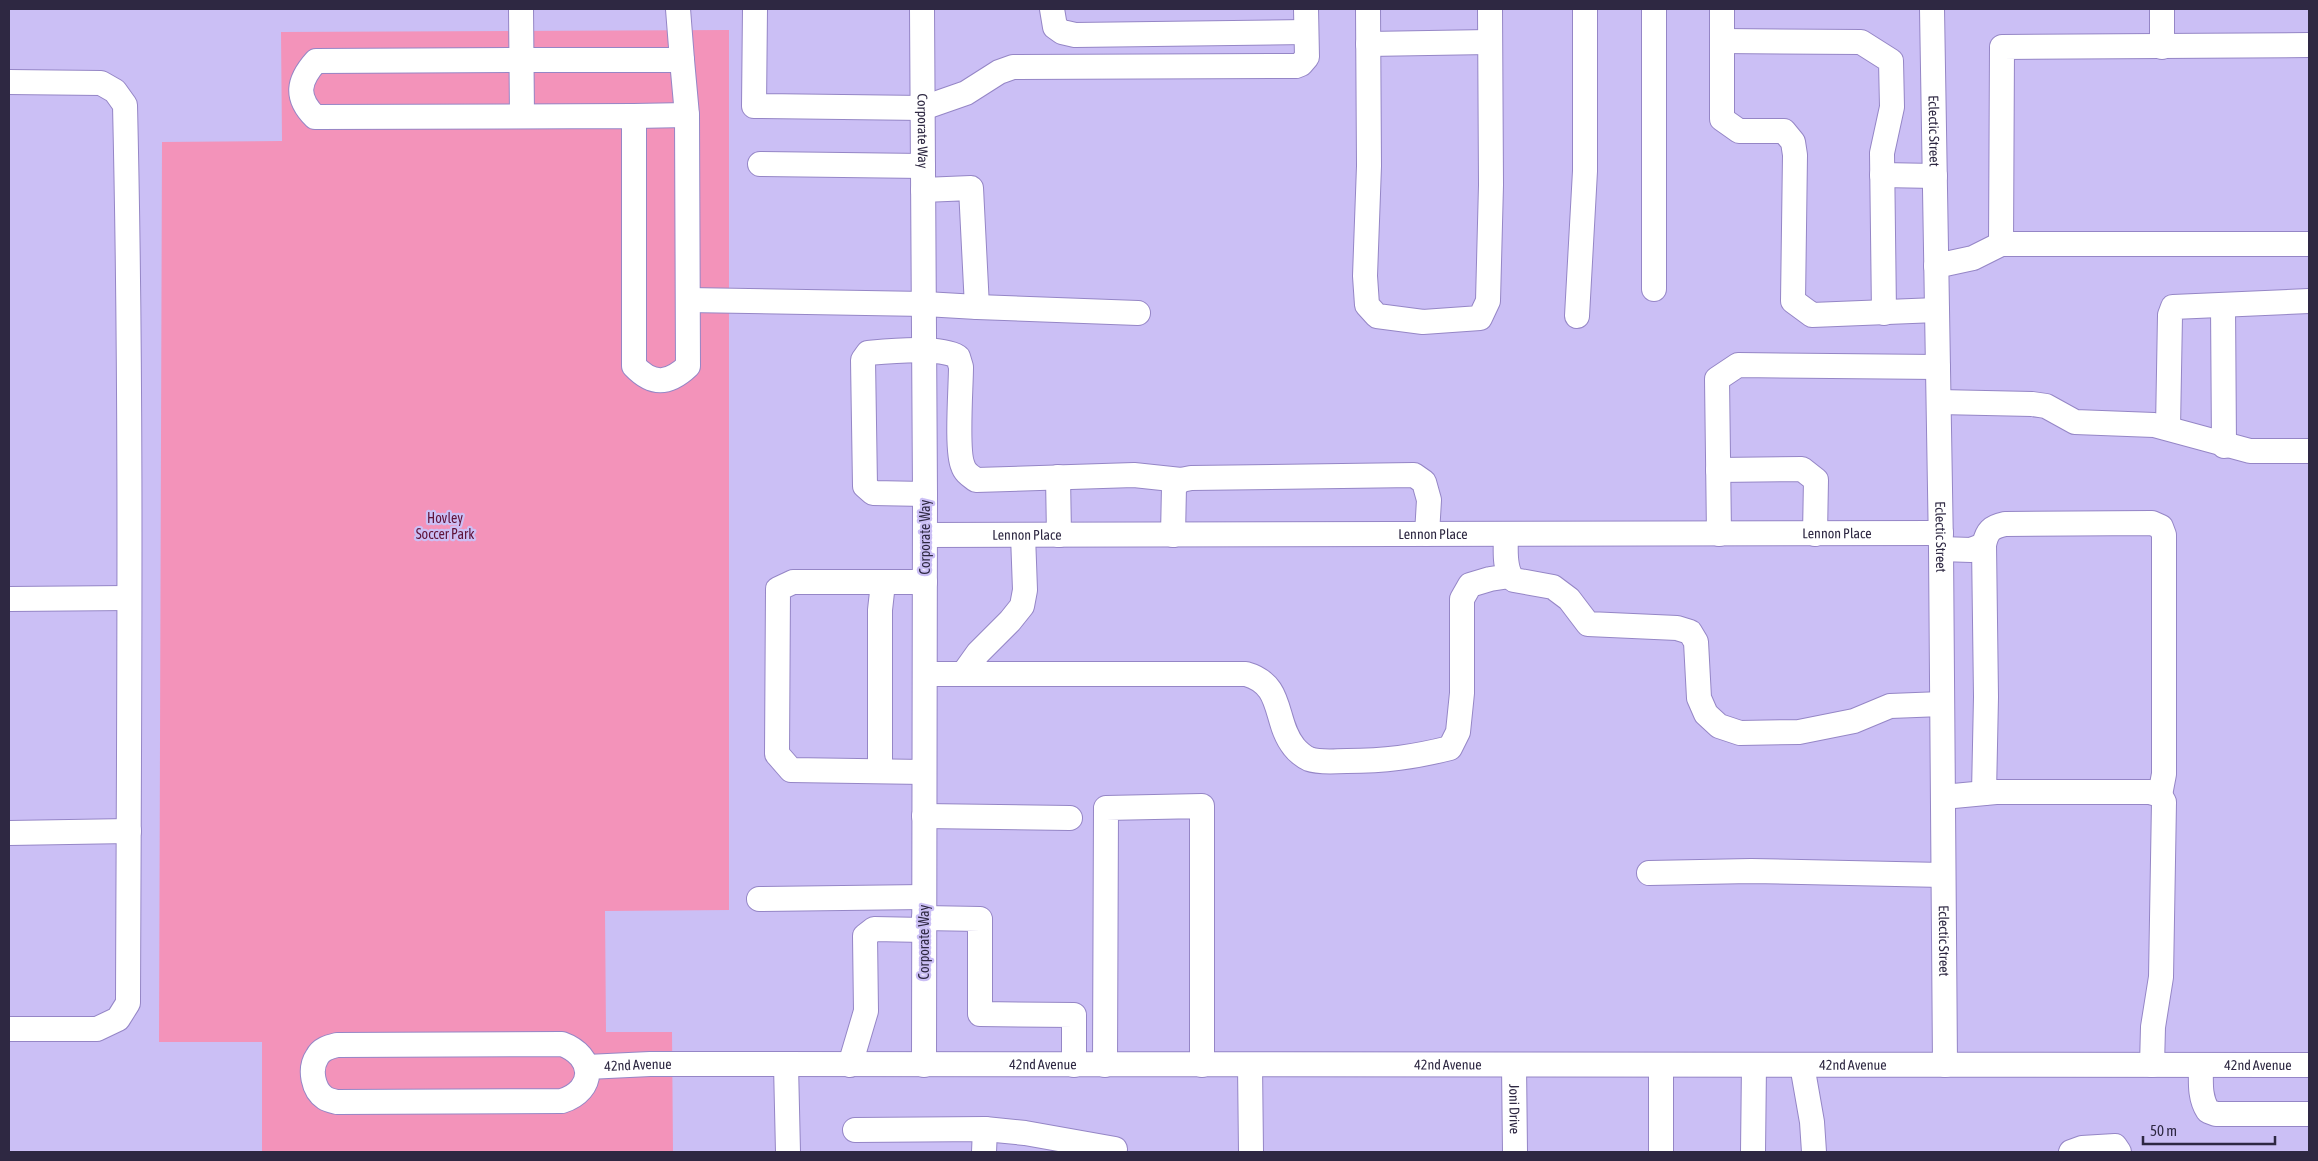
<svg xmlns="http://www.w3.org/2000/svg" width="2318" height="1161" viewBox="0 0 2318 1161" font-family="'Asap Condensed',sans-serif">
<rect width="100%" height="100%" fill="#cbbff5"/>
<path fill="#f393ba" d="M729 30V910L605 911 606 1032H672L673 1152H262V1042H159L162 142 282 141 281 32Z"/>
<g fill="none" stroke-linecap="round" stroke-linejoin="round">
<defs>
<g id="minor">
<path d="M521 9 522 116"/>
<path d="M678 9 682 60"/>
<path d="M755 9 754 106 923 108 966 93 999 72 1013 67 1296 66 1301 64 1307 57 1306 9"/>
<path id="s1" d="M922 9 925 494 924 1065"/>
<path d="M1052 9 1055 27 1062 32 1075 35 1306 32"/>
<path d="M1368 9 1369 166 1365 276 1367 305 1377 316 1423 322 1480 318 1488 301 1491 185 1490 9"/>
<path d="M1722 9V119L1739 131H1784L1793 142 1795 155 1793 301 1812 315 1937 310"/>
<path id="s2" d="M1932 9 1941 549 1945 1065"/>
<path d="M1722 41 1861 42 1891 61 1892 107 1882 153 1884 313"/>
<path d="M1368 44 1489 42"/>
<path d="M2309 45 2002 47 2001 244H2309"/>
<path d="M2162 47V9"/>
<path d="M522 60H682L687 115 688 366C669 384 653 386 634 366V116L315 117C295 97 298 81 316 61Z"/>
<path d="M9 82 101 83 115 91 125 105C132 404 129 704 128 1003L118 1019 97 1029H9"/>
<path d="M634 116 687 115"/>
<path d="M760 164 923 166"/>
<path d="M1882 175 1935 176"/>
<path d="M1936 266 1973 258 2001 244"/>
<path d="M1654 289V9"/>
<path d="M688 300 925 304 977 307 971 188 923 190"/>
<path d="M2223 305 2224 446"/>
<path d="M977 307 1138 313"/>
<path d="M1577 316 1585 171V9"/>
<path d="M1939 402 2032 404 2046 406 2075 422 2154 425 2250 451H2309"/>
<path d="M2168 428 2170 315 2173 307 2309 301"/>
<path d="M1718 470 1802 469 1816 480 1815 534"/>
<path d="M1058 477 1059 535"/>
<path d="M925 494 873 493 865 486 863 360 868 353C890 351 940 346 958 357L961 367C961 387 956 451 963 466 965 473 971 476 976 480L1134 475 1181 480"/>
<path d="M1506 534C1506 548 1503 570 1514 580L1553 587 1569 599 1588 624 1677 628 1690 632 1696 642 1699 698 1706 714 1719 726 1740 733 1799 732 1854 721 1890 706 1942 704"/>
<path d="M1719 534 1717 379 1738 365 1938 367"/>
<path id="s3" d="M925 535 1941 533"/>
<path d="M1173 535 1174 487 1181 480 1191 478 1414 475 1424 482 1429 500 1427 534"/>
<path d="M1984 545 1986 697 1984 793"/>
<path d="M1941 549 1971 550 1984 545C1987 531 1991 527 2005 524L2152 523 2161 527 2164 535V774L2160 795"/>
<path d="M9 599 129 598"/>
<path d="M925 674H1246C1285 685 1273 721 1294 747 1297 751 1304 757 1309 759 1320 763 1335 761 1347 761 1385 761 1414 757 1450 748L1458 732 1462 693V599L1470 585 1490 579 1510 576"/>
<path d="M963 674 978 653 1010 621 1022 606 1025 590 1023 535"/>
<path d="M880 771V610L883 583"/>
<path d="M924 772 791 770 777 754 778 589 793 582H925"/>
<path d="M1943 797 1996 792H2150L2160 795 2164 802 2161 977 2153 1027 2152 1065"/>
<path d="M924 816 1070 818"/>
<path d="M9 833 129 831"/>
<path d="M1649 873 1751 871 1943 875"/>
<path d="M759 899 924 897"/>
<path d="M924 918 980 919V1014L1074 1015V1065"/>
<path d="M562 1044C595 1056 596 1090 562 1101L337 1102C333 1101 328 1100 325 1098 313 1090 309 1069 317 1057 321 1049 329 1047 337 1045Z"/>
<path d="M786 1065 788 1152"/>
<path d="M850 1065 866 1011 865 936 874 929 924 930"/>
<path d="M1105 1065 1106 808 1202 806V1065"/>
<path d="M1250 1065 1251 1152"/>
<path id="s4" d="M1514 1065 1515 1152"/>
<path d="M1661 1065V1152"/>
<path d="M1802 1065 1812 1122 1814 1152"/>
<path d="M2201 1065C2201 1081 2199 1097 2208 1111L2216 1114H2309"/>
<path id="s5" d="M587 1067 650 1064 2309 1065"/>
<path d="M855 1130 985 1129 1025 1133 1115 1149"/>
<path d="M984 1152 985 1129"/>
<path d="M1753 1152 1754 1065"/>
<path d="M2071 1152 2082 1148 2115 1146 2119 1152"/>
</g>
</defs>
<use href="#minor" stroke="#9586c6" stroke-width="26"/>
<use href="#minor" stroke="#fff" stroke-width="24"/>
</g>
<g text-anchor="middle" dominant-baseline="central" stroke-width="4.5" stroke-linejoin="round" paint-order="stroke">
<g font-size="14" fill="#2e2842" stroke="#cbbff5">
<text stroke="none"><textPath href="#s1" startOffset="122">Corporate Way</textPath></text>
<text stroke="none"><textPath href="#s2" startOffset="122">Eclectic Street</textPath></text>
<text stroke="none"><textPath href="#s3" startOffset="508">Lennon Place</textPath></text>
<text stroke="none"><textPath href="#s3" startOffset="912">Lennon Place</textPath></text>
<text stroke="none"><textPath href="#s3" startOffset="102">Lennon Place</textPath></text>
<text transform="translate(925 537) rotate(-90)">Corporate Way</text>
<text stroke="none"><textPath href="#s2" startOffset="528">Eclectic Street</textPath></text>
<text transform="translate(924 942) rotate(-90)">Corporate Way</text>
<text stroke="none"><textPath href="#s2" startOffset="932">Eclectic Street</textPath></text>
<text stroke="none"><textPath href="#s5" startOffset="51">42nd Avenue</textPath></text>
<text stroke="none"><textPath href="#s5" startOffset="456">42nd Avenue</textPath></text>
<text stroke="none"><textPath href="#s5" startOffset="861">42nd Avenue</textPath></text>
<text stroke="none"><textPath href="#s5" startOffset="1266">42nd Avenue</textPath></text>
<text stroke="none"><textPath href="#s5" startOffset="1671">42nd Avenue</textPath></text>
<text stroke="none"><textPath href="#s4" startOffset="44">Joni Drive</textPath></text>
</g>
<g font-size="14" fill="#5f1239" stroke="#cbbff5">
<text x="445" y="518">Hovley<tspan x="445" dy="16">Soccer Park</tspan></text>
</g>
</g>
<rect width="2318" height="1161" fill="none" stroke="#2e2842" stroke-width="20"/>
<path d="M2143 1136v8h132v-8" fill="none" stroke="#2e2842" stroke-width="2.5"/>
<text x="2150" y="1136" font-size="15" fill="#2e2842" stroke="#cbbff5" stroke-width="4" paint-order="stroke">50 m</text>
</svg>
